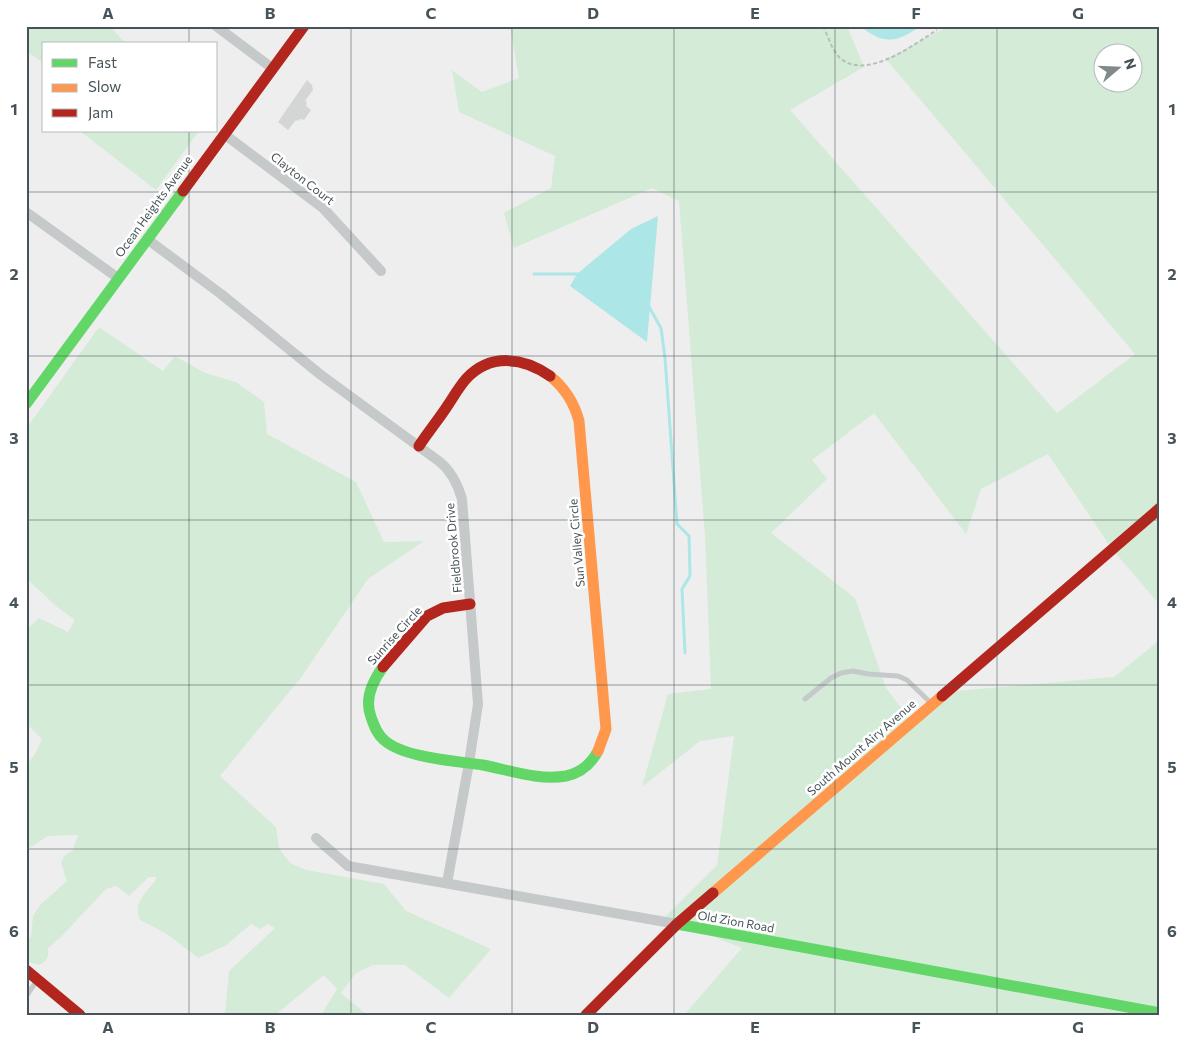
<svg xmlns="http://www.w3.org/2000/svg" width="1186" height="1041" viewBox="0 0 1186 1041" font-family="Commissioner,sans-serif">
<rect width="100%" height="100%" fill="#eee"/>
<path fill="#d4ebd8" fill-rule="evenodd" d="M26 26H110L126 44H44V63L26 51Z
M510 26H847L864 67 790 110 1057 413 1135 354 886 59 949 26H1160V605L1112 549 1048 454 981 489 966 534 874 413 812 460 827 479 771 533 855 598 886 688 913 723 945 692 1114 677 1160 640V1015H684L742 948 665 917 717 865 734 736 700 741 642 787 668 694 711 689 705 536 679 201 652 188 514 248 504 213 551 188 555 156 459 112 452 70 482 92 519 78ZM1104 52H1134V82H1104Z
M80 131H199L156 190Z
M99 327 163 371 175 356 205 373 236 382 264 402 267 434 356 482 384 542 424 541 368 579 300 679 220 776 276 827 279 848 290 863 306 870 384 884 406 911 491 949 449 998 405 965H373L356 973 341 993 367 1015H321L337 989 324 975 275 1015H225L229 971 275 928 268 924 260 929 251 924 225 946 198 958 167 934 140 920C133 903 145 894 155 881L156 877H149L129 896 116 886 106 889 61 937 48 948C49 957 47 962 38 965L29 962 26 959V943L31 936 33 916 40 905 67 881 61 863 64 856 73 850 78 835 48 836 26 850V766L35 754 42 739 26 723V630L39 618 68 632 75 620 57 607 26 578V429Z"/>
<path fill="#ace6e6" d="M860 26H921C896 43 884 45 860 26Z
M658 216 647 342 570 286 577 274 631 229Z"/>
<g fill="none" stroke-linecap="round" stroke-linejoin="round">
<path stroke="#ace6e6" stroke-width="3" d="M534 274H579
M648 305 661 328 665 358 677 524 689 536 690 576 682 589 685 653"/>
</g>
<path fill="#d4d6d6" d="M307 80 312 85 313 90 305 101 307 102 306 106 311 110 304 120 300 119 298 121 296 120 288 130 278 122Z"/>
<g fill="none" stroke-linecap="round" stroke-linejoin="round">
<path stroke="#b6c0bb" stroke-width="2" stroke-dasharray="4 2.5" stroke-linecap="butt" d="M823 26C828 36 832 50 839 57 865 82 913 45 937 30"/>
<path stroke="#c5c9c9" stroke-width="5" d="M943 26H944
M805 699 831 678 841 673 853 671 868 674 898 676 907 680 932 704
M26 997 37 980"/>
<path stroke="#c5c9c9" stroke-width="10" d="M216 26 272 68
M224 134 323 208 381 271
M26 212 118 278
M147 239 221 294 321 375 440 462C452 472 458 485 462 499L478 704 469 763 447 883
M316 838 348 866 677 924"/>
<path stroke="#63d668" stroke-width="11" d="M26 404 183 191
M383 667C372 682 364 699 371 717 374 726 377 734 384 740 404 758 456 761 483 765 509 770 539 781 566 776 580 773 591 764 598 751
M677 924 1160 1013"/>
<path stroke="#ff974d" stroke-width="11" d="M550 376C565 388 574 402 579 421L606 729 598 751
M713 893 942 696"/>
<path stroke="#b3261e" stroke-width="11" d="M183 191 304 26
M419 446C428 432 439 419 448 405 454 396 459 387 466 379 490 353 523 357 550 376
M383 667 427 616 443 608 470 604
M942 696 1160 508
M26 970 80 1015
M586 1015 677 924 713 893"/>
</g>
<path fill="none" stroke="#475358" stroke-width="1" stroke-opacity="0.55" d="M189 26V44M351 26V1015M512 26V1015M674 26V1015M835 26V1015M997 26V1015M189 131V1015M26 192H1160M26 356H1160M26 520H1160M26 685H1160M26 849H1160"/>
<g text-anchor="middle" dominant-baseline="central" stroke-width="5" stroke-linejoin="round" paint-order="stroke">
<g font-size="12" fill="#475358" stroke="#fff">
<text transform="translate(303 178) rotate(38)">Clayton Court</text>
<text transform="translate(153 206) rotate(-54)">Ocean Heights Avenue</text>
<text transform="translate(576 543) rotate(-95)">Sun Valley Circle</text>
<text transform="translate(453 548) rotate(-95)">Fieldbrook Drive</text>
<text transform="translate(394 635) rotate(-48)">Sunrise Circle</text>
<text transform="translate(861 747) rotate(-41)">South Mount Airy Avenue</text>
<text transform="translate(736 921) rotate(10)">Old Zion Road</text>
</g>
</g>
<rect width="1186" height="1041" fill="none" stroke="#ffffff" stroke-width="55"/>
<rect x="42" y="42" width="175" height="90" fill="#ffffff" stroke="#b5babc"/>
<rect x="52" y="59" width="25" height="8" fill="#63d668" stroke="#b5babc"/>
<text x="88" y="68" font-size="15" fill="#475358">Fast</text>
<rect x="52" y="84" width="25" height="8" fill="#ff974d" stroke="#b5babc"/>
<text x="88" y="92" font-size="15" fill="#475358">Slow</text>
<rect x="52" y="109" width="25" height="8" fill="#b3261e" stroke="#b5babc"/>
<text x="88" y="118" font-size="15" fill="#475358">Jam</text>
<g transform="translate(1118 68) rotate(71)"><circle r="24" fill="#ffffff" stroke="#b5babc"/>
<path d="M0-4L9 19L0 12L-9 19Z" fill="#81898c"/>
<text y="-8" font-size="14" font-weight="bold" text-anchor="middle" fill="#475358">N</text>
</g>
<rect x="28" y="28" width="1130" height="986" fill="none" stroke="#475358" stroke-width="2"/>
<g font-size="16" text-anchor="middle" font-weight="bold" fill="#475358">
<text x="108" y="19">A</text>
<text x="270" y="19">B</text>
<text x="431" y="19">C</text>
<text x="593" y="19">D</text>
<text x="755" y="19">E</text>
<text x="916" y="19">F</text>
<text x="1078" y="19">G</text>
<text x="14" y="115">1</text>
<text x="1172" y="115">1</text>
<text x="14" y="280">2</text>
<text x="1172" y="280">2</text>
<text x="14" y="444">3</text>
<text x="1172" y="444">3</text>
<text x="14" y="608">4</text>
<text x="1172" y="608">4</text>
<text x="14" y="773">5</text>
<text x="1172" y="773">5</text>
<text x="14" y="937">6</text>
<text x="1172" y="937">6</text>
<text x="108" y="1033">A</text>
<text x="270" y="1033">B</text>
<text x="431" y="1033">C</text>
<text x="593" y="1033">D</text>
<text x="755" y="1033">E</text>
<text x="916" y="1033">F</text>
<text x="1078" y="1033">G</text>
</g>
</svg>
